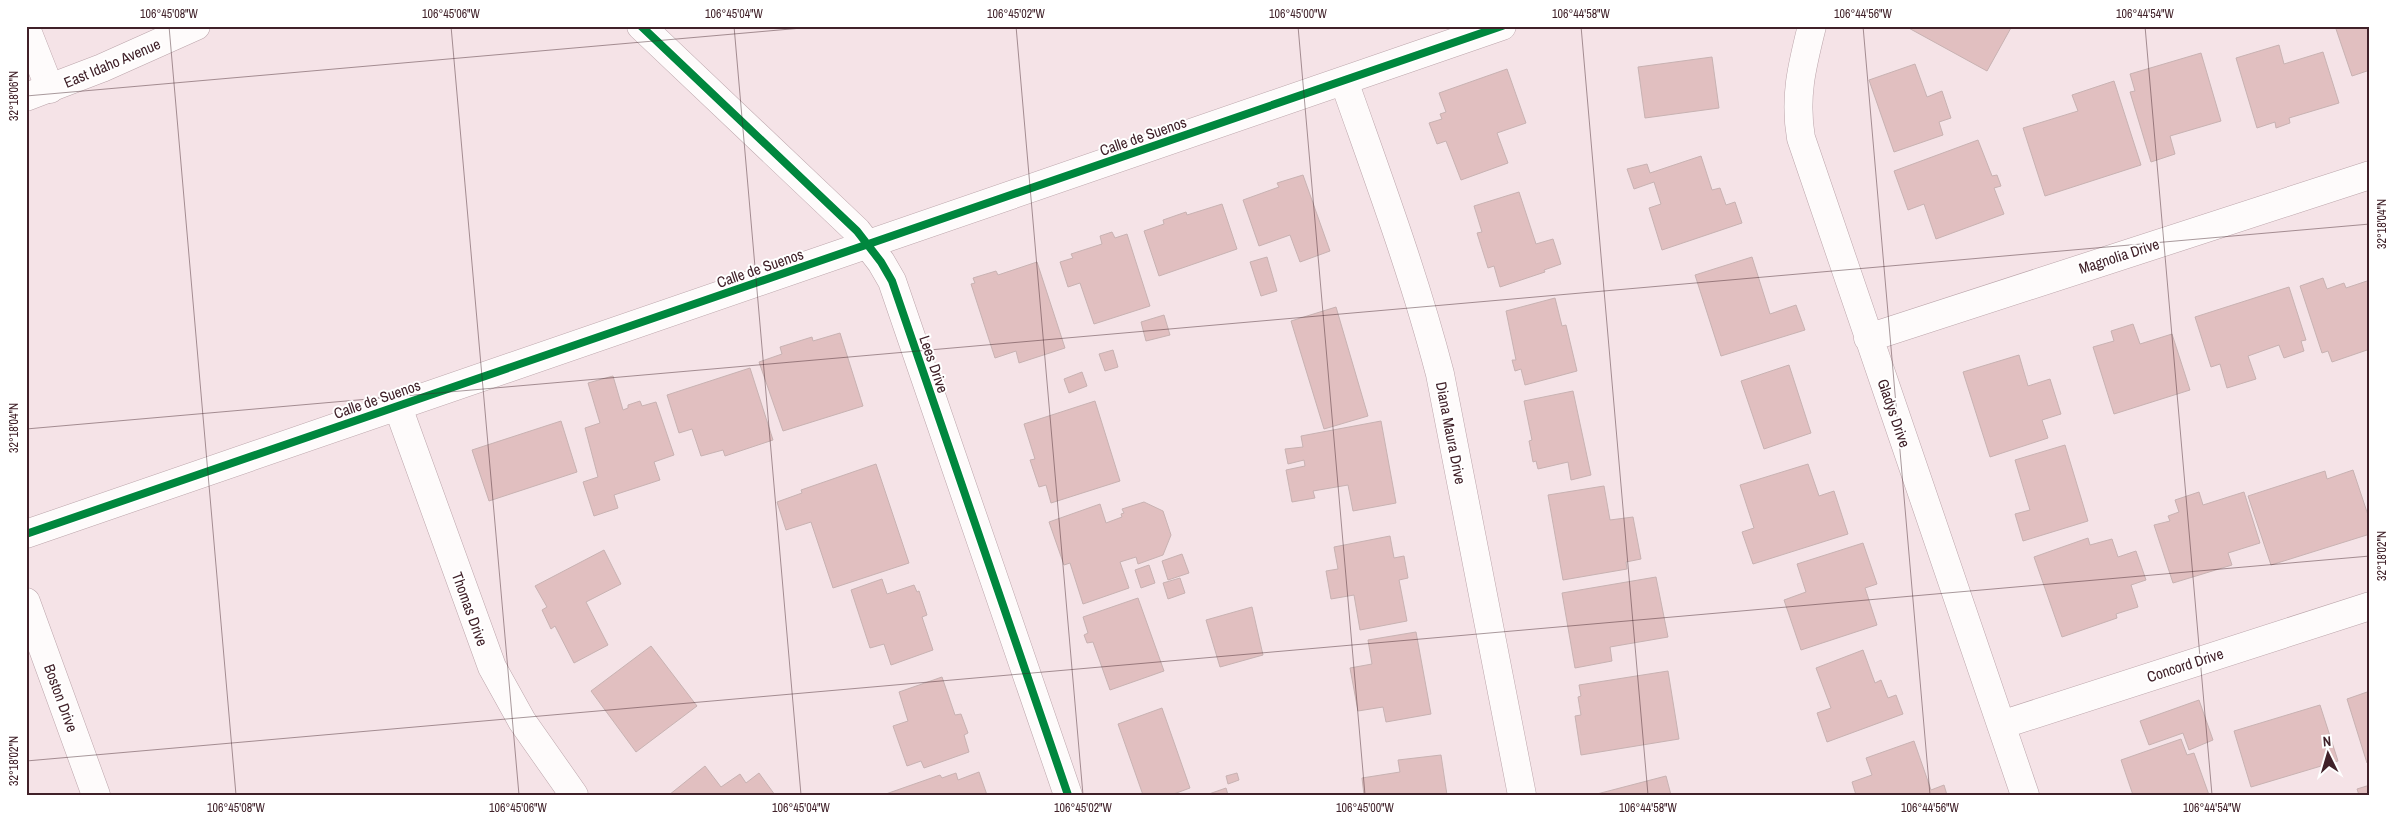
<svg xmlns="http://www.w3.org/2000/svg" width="2396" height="821" viewBox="0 0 2396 821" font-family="'Archivo Narrow',sans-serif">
<rect width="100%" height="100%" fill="#f5e3e7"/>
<path fill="#e1bfc0" stroke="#c8b2b2" d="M1905 26H2012L1987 71Z
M2335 26H2370V70L2352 76Z
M2279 45 2284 64 2323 52 2339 103 2289 118 2290 123 2276 128 2275 122 2257 128 2236 58Z
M2201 53 2221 121 2170 136 2175 154 2151 162 2130 92 2135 91 2130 74Z
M1712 57 1719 108 1645 118 1638 67Z
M1915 64 1927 97 1942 91 1951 118 1939 122 1943 135 1894 152 1869 80Z
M1507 69 1526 123 1497 133 1508 163 1461 180 1446 141 1437 144 1429 123 1442 119 1440 114 1446 112 1439 93Z
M2114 81 2141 165 2045 196 2023 128 2078 111 2072 95Z
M1978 140 1992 176 1997 175 2001 186 1994 188 2004 214 1936 239 1924 204 1908 210 1894 171Z
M1701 156 1712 190 1720 188 1726 205 1735 202 1742 223 1662 250 1649 208 1661 204 1654 182 1634 189 1627 169 1647 164 1650 173Z
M1303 175 1330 251 1300 262 1290 235 1259 246 1243 200 1279 187 1277 183Z
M1519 192 1536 244 1553 239 1561 264 1544 270 1545 272 1500 287 1494 266 1488 268 1477 233 1482 232 1474 206Z
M1222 204 1237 249 1159 276 1144 231 1164 224 1163 220 1186 212 1187 215Z
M1112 232 1115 238 1127 234 1150 306 1094 324 1080 283 1068 287 1060 262 1073 258 1071 254 1102 244 1100 236Z
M1267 257 1277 291 1261 296 1250 262Z
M1752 257 1770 314 1796 305 1805 330 1721 356 1695 275Z
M1037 262 1065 348 1019 363 1016 351 995 358 971 284 975 283 973 278 996 271 998 275Z
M2323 278 2327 289 2344 283 2346 288 2370 280V349L2332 362 2328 351 2322 353 2300 286Z
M2289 287 2306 340 2301 341 2304 351 2284 358 2279 345 2248 356 2256 379 2227 388 2220 364 2211 367 2195 317Z
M1555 298 1562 326 1566 325 1577 371 1525 385 1521 369 1515 371 1512 360H1516L1506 311Z
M1336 307 1368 416 1324 429 1291 321Z
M1164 315 1170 335 1146 341 1141 322Z
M2133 324 2140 344 2172 334 2190 390 2114 414 2093 347 2114 341 2111 331Z
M840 333 863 406 783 431 759 362 782 354 780 347 812 337 813 341Z
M1113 350 1118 367 1105 371 1099 354Z
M2019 355 2028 386 2050 379 2061 414 2042 420 2048 438 1990 457 1963 372Z
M1789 365 1811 433 1764 449 1741 381Z
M750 368 773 440 725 456 723 450 701 456 692 429 679 433 667 395Z
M1082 372 1087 386 1069 393 1064 379Z
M613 376 623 410 628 408V405L640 401 642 406 656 402 674 455 654 462 660 480 614 495 618 508 594 516 583 482 598 477 585 428 600 423 588 383Z
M1573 391 1591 475 1571 480 1568 462 1538 469 1536 461 1533 462 1529 441 1532 440 1524 401Z
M1095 401 1120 481 1051 503 1046 485 1039 487 1030 460 1035 459 1024 424Z
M561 421 577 472 489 501 472 450Z
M1381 421 1396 503 1353 511 1348 485 1313 491 1315 498 1292 502 1286 470 1305 466 1304 460 1288 464 1285 449 1303 447 1301 436Z
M2065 445 2088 521 2023 541 2015 514 2030 510 2015 460Z
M876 464 909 563 833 588 811 522 786 530 777 502 802 493 801 490Z
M1808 464 1819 496 1834 491 1848 534 1753 564 1742 532 1754 528 1740 485Z
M2353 470 2370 521V534L2271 565 2248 496 2325 471 2327 479Z
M1604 486 1610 520 1633 517 1641 559 1626 562 1627 569 1563 580 1548 495Z
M2199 492 2203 505 2244 492 2260 543 2228 553 2232 565 2173 583 2154 525 2170 521 2168 516 2179 512 2175 500Z
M1144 502 1163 511 1171 535 1163 555 1138 564 1136 557 1120 562 1129 588 1083 604 1070 563 1064 565 1049 522 1100 504 1106 523 1122 517 1121 514 1124 513 1122 509Z
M1390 536 1394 558 1404 556 1408 578 1399 580 1407 621 1360 630 1354 595 1331 599 1326 571 1338 569 1334 547Z
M2088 538 2090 545 2112 539 2118 557 2136 551 2146 580 2131 585 2138 607 2116 614 2117 618 2062 637 2034 557Z
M1863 543 1877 584 1865 588 1877 625 1801 650 1784 600 1806 592 1797 564Z
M604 550 621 584 586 602 608 645 574 663 555 626 551 629 542 610 547 607 535 586Z
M1182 554 1189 573 1168 580 1162 561Z
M1149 565 1155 583 1141 588 1135 570Z
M1656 577 1668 637 1610 647 1612 661 1575 668 1562 593Z
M1180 578 1185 593 1168 599 1163 583Z
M882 579 887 594 914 585 917 592 919 591 927 615 922 617 933 650 891 665 884 644 870 648 851 590Z
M1138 598 1164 671 1110 690 1093 642 1087 643 1084 635 1088 633 1083 617Z
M1252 607 1263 655 1220 667 1206 620Z
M1416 632 1431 714 1386 722 1383 707 1358 711 1350 668 1372 664 1368 640Z
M651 646 697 706 636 752 591 691Z
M1863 650 1875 683 1881 680 1888 698 1896 695 1903 714 1827 742 1817 713 1831 708 1816 668Z
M1668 671 1679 739 1581 755 1575 716 1581 715 1578 697 1581 696 1579 685Z
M942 677 955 715 961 714 968 733 964 735 969 752 924 768 921 761 907 766 893 726 908 721 899 692Z
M2370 691V763H2367L2347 699Z
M2199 700 2213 740 2189 750 2183 733 2149 745 2140 721Z
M2320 705 2338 761 2251 787 2234 731Z
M1162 708 1190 788 1171 795H1143L1118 724Z
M2181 739 2187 755 2194 753 2209 795H2133L2121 760Z
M1914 741 1931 790 1944 785 1947 795H1856L1852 782 1872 775 1866 758Z
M1441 755 1447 795H1364L1362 778 1400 772 1398 760Z
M705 766 721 787 740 774 746 783 759 773 775 795H669Z
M979 772 987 795H883L940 775 942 778 956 773 958 780Z
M1237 773 1239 780 1228 784 1226 776Z
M1666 776 1671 795H1597V794Z
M2370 785V795H2359L2357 789Z
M1226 788 1228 795H1206Z"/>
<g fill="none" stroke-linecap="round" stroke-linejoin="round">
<defs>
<path id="street" d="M641 26 857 231 881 262 892 281 1068 795
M1812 26C1802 66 1794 97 1801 138L2025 795
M26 28 50 89
M1344 81C1378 178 1414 274 1440 374L1522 795
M1868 338 2370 175
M398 407 492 667 522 721 574 795
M26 534 1502 26
M26 602 96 795
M2001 725 2370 606"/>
<path id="secondary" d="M26 97 102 68 196 26"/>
</defs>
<use href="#street" stroke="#bba4aa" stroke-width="29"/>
<use href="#secondary" stroke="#bba4aa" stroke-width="29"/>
<use href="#street" stroke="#fefbfb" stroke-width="28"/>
<use href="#secondary" stroke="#fefbfb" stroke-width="28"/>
<defs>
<path id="cycleway" d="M641 26 857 231 881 262 892 281 1068 795
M26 534 1502 26"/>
</defs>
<use href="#cycleway" stroke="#fff" stroke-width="11"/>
<use href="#cycleway" stroke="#00873e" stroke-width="8"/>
</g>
<path fill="none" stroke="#402129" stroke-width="1" stroke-opacity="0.45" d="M169 26 236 795M451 26 519 795M734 26 801 795M1016 26 1083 795M1298 26 1365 795M1581 26 1648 795M1863 26 1930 795M2145 26 2212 795M26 96 825 26M26 429 2370 224M26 761 2370 556"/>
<g text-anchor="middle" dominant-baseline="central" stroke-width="4" stroke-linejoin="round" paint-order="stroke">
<g font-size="15" fill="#402129" stroke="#fff">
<text transform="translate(112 63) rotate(-23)">East Idaho Avenue</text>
<text transform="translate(1143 136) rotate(-19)">Calle de Suenos</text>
<text transform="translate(2119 256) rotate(-18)">Magnolia Drive</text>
<text transform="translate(760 268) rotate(-19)">Calle de Suenos</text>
<text transform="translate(934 364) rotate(71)">Lees Drive</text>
<text transform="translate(377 399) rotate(-19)">Calle de Suenos</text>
<text transform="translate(1894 413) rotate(71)">Gladys Drive</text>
<text transform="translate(1451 433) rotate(79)">Diana Maura Drive</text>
<text transform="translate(470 609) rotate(70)">Thomas Drive</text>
<text transform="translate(2185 665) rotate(-18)">Concord Drive</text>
<text transform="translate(61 698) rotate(70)">Boston Drive</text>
</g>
</g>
<rect width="2396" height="821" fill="none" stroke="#ffffff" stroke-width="55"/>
<g transform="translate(2328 754) rotate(355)" stroke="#ffffff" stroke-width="4" paint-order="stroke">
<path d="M0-4L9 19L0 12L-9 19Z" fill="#402129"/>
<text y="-8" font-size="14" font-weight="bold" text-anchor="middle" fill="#402129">N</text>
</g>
<rect x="28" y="28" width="2340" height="766" fill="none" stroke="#402129" stroke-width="2"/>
<g font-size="12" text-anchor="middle" fill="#402129">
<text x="169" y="18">106°45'08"W</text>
<text x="451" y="18">106°45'06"W</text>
<text x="734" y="18">106°45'04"W</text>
<text x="1016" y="18">106°45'02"W</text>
<text x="1298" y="18">106°45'00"W</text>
<text x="1581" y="18">106°44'58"W</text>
<text x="1863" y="18">106°44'56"W</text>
<text x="2145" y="18">106°44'54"W</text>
<text transform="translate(14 96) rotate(-90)" y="4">32°18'06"N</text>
<text transform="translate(2382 224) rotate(-90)" y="4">32°18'04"N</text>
<text transform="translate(14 428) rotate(-90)" y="4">32°18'04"N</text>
<text transform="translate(2382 556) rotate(-90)" y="4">32°18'02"N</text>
<text transform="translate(14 761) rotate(-90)" y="4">32°18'02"N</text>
<text x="236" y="812">106°45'08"W</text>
<text x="518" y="812">106°45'06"W</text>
<text x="801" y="812">106°45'04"W</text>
<text x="1083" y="812">106°45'02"W</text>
<text x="1365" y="812">106°45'00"W</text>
<text x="1648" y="812">106°44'58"W</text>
<text x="1930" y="812">106°44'56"W</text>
<text x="2212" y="812">106°44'54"W</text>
</g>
</svg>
